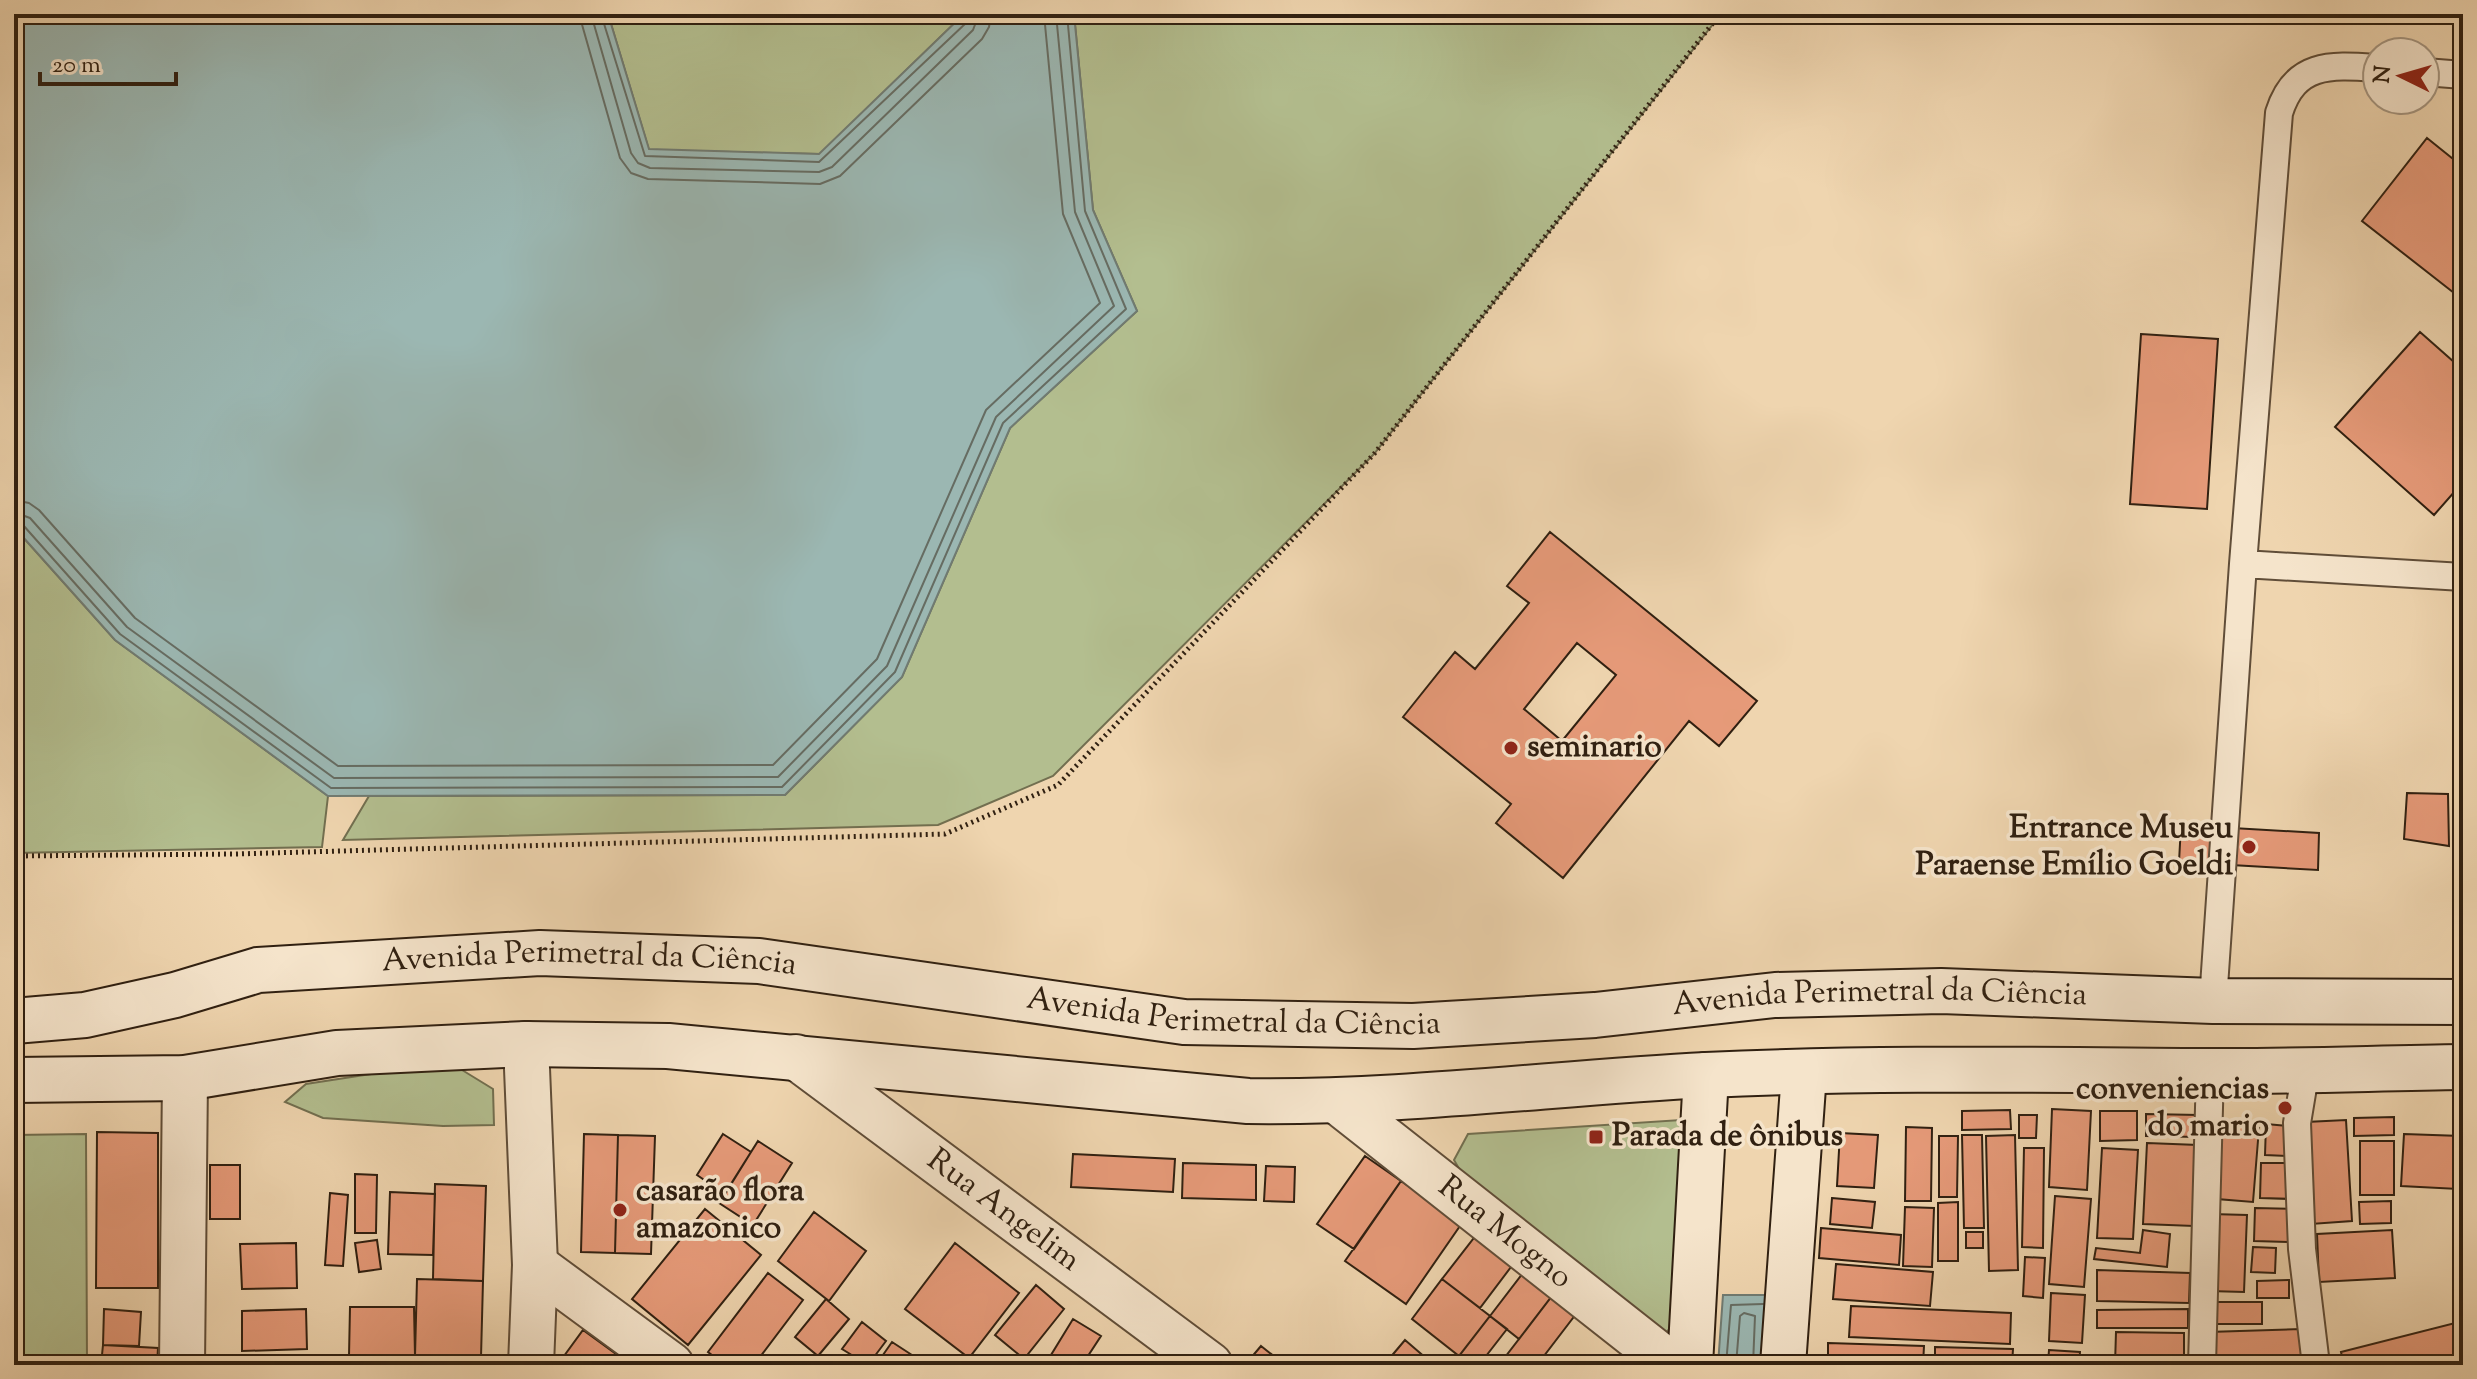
<svg xmlns="http://www.w3.org/2000/svg" width="2477" height="1379" viewBox="0 0 2477 1379" font-family="'Sorts Mill Goudy',serif">
<rect width="100%" height="100%" fill="#efd5af"/>
<filter id="stains"><feTurbulence type="fractalNoise" baseFrequency=".0025" numOctaves="4"/><feColorMatrix values="0 0 0 0 .2 0 0 0 0 .09 0 0 0 0 .02 0 0 0 .5 -.17"/></filter>
<radialGradient id="worn" r=".72"><stop offset=".6" stop-color="#630" stop-opacity="0"/><stop offset="1" stop-color="#630" stop-opacity=".3"/></radialGradient>
<path fill="#b3be8f" stroke="#726f50" stroke-width="2" d="M608 14H964L820 154 649 150Z
M1074 14H1721L1374 454 1053 776 938 825 343 840 369 796 785 795 902 677 1010 428 1137 311 1093 210Z
M14 527 115 640 328 796 322 847 14 853Z
M449 1062 493 1089 494 1125 443 1126 323 1118 285 1102 306 1084Z
M1696 1119 1685 1309 1658 1343 1479 1203 1454 1160 1468 1134Z
M86 1134 87 1365H14V1135Z"/>
<path fill="#9bb7b2" stroke="#707b72" stroke-width="2" d="M14 14H608L649 149 819 154 964 14H1074L1093 210 1137 311 1010 428 902 677 785 795 328 796 115 640 14 527Z
M1723 1295H1774L1770 1365H1718Z"/>
<g fill="none" stroke-linecap="round" stroke-linejoin="round">
<path stroke="#666c62" stroke-width="2" d="M579 14 620 158 631 173 648 179 820 184 840 176 982 39 989 27 991 14
M591 14 631 153 638 163 650 168 819 172 832 167 973 30 979 14
M601 14 645 156 819 162 966 23 969 14
M14 500 29 503 39 510 135 618 338 766 773 765 877 659 986 410 1100 303 1063 214 1044 14
M14 512 30 518 127 627 334 778 778 777 887 666 996 417 1114 306 1075 212 1056 14
M14 522 23 525 120 634 331 788 782 787 895 672 1003 423 1126 309 1085 211 1067 14
M1726 1365 1731 1305 1763 1304
M1736 1365 1740 1316 1744 1313 1755 1316 1753 1365"/>
</g>
<path fill="#e69a79" stroke="#302011" stroke-width="2" fill-rule="evenodd" d="M2427 138 2463 167V300L2362 221Z
M2420 332 2463 370V482L2434 515 2335 427Z
M2141 334 2218 339 2207 509 2130 504Z
M1550 532 1757 701 1719 746 1689 721 1563 878 1496 823 1511 804 1403 717 1455 652 1475 669 1529 603 1507 586ZM1577 643 1616 675 1562 741 1524 709Z
M2407 793 2448 794 2449 846 2404 839Z
M2181 825 2319 833 2318 870 2179 862Z
M2052 1109 2091 1111 2087 1190 2049 1187Z
M2010 1110 2011 1129 1962 1130V1111Z
M2100 1111H2137V1140L2100 1141Z
M2146 1114 2199 1115 2198 1137 2146 1136Z
M2019 1115H2037L2036 1138H2019Z
M2394 1117V1135L2354 1136V1118Z
M2346 1120 2352 1221 2311 1224 2306 1122Z
M2266 1124 2288 1126 2287 1156 2265 1155Z
M2223 1125 2259 1128 2253 1202 2217 1199Z
M1906 1127 1932 1128 1931 1201H1905Z
M97 1132 158 1133V1288H96Z
M1840 1133 1878 1135 1874 1188 1837 1186Z
M584 1134 618 1135 615 1253 581 1252Z
M723 1134 751 1152 725 1194 697 1175Z
M2404 1134 2461 1136 2458 1189 2401 1186Z
M618 1135 655 1136 651 1254 615 1253Z
M1962 1135H1982L1984 1228H1964Z
M2015 1135 2018 1270 1989 1271 1986 1136Z
M1939 1136H1958L1957 1197H1939Z
M758 1141 792 1163 753 1225 719 1203Z
M2360 1141H2394V1195H2360Z
M2147 1143 2198 1145 2194 1226 2143 1224Z
M2024 1148H2044L2043 1248 2022 1247Z
M2102 1148 2138 1150 2133 1239 2097 1238Z
M1073 1154 1175 1159 1173 1192 1071 1187Z
M1365 1156 1401 1181 1354 1249 1317 1224Z
M1183 1163 1256 1165V1200L1182 1198Z
M2261 1163H2293L2292 1199 2260 1198Z
M210 1165H240V1219H210Z
M1266 1166 1295 1167 1294 1202 1264 1201Z
M355 1174 377 1175 376 1233H355Z
M1401 1181 1462 1223 1406 1304 1345 1261Z
M435 1184 486 1186 483 1281 433 1279Z
M390 1192 435 1194 433 1255 388 1254Z
M330 1193 348 1195 343 1266 325 1265Z
M2055 1196 2091 1199 2084 1287 2049 1284Z
M1832 1198 1875 1202 1872 1228 1830 1224Z
M2391 1201V1223L2360 1224 2359 1202Z
M1958 1202V1261H1938V1203Z
M1905 1207 1934 1208 1932 1267 1903 1266Z
M2255 1208 2293 1209 2292 1242 2254 1241Z
M705 1209 761 1255 688 1345 632 1299Z
M814 1212 866 1251 829 1301 778 1261Z
M2211 1214 2247 1215 2244 1292 2209 1291Z
M1821 1228 1901 1235 1899 1265 1819 1258Z
M2143 1230 2170 1234 2167 1267 2094 1259 2096 1248 2140 1253Z
M2392 1230 2395 1278 2319 1282 2317 1234Z
M1966 1232H1983V1248H1966Z
M1477 1234 1514 1263 1480 1308 1442 1279Z
M377 1240 381 1269 359 1272 355 1243Z
M296 1243 297 1288 242 1289 240 1244Z
M955 1243 1019 1293 969 1358 905 1309Z
M2253 1247 2276 1248 2275 1273 2251 1272Z
M2025 1257 2045 1258 2043 1298 2023 1296Z
M1836 1264 1933 1272 1930 1306 1833 1299Z
M2097 1270 2190 1273 2189 1303 2097 1301Z
M768 1273 803 1300 754 1365H725L708 1352Z
M1523 1273 1552 1296 1519 1339 1490 1316Z
M417 1279 483 1281 481 1357 415 1356Z
M1442 1279 1490 1316 1459 1356 1412 1319Z
M2289 1280V1298H2257V1281Z
M1036 1285 1064 1309 1024 1359 995 1335Z
M2051 1293 2085 1295 2082 1343 2049 1341Z
M1552 1296 1576 1314 1537 1365H1499Z
M826 1299 849 1319 818 1356 795 1337Z
M2210 1302H2262V1324H2210Z
M1851 1306 2011 1313 2010 1344 1849 1337Z
M350 1307H414L415 1356H349Z
M104 1309 141 1312 139 1346 103 1345Z
M306 1309 307 1349 242 1351V1311Z
M2188 1309V1328H2097V1310Z
M1490 1316 1507 1329 1479 1365H1452Z
M1073 1319 1101 1336 1082 1365H1067L1051 1355Z
M2463 1321V1355L2425 1365H2344L2341 1352Z
M862 1322 886 1341 868 1365 842 1349Z
M2301 1329 2302 1365H2209L2208 1332Z
M583 1330 627 1362 625 1365H576L564 1356Z
M2116 1332 2184 1333V1365H2115Z
M1405 1340 1434 1365H1396L1389 1359Z
M892 1342 915 1357 910 1365H876Z
M1828 1343 1924 1346 1923 1365H1828Z
M103 1345 158 1348 157 1365H101Z
M1261 1346 1285 1365H1257L1250 1359Z
M1935 1347 2013 1349 2012 1365H1935Z
M2049 1350 2080 1352 2079 1365 2048 1363Z
M341 1361V1365H276Z"/>
<g fill="none" stroke-linecap="round" stroke-linejoin="round">
<defs>
<path id="lane" d="M2425 72 2463 75
M2243 564 2463 577
M2213 1001 2243 564 2279 113C2295 62 2330 65 2377 68
M2306 1069 2297 1123 2302 1249 2316 1365
M2202 1365 2210 1071"/>
<g id="street">
<path d="M526 1044 535 1265 531 1365"/>
<path id="s1" d="M796 1057 1210 1365"/>
<path id="s2" d="M1338 1102 1672 1365"/>
<path d="M535 1265 671 1365"/>
<path d="M182 1365 185 1078"/>
</g>
<g id="secondary">
<path id="s3" d="M14 1021 85 1015 175 995 258 970 540 953 759 961 1184 1022 1413 1026 1595 1015 1775 995 1941 991 2213 1001 2463 1002"/>
<path d="M14 1080 185 1078 337 1053 526 1044 668 1046 1248 1101C1401 1103 1553 1083 1706 1075 1873 1067 2039 1070 2206 1071 2292 1072 2378 1068 2463 1067"/>
<path d="M1690 1365 1706 1075"/>
<path d="M1783 1365 1804 1073"/>
</g>
</defs>
<use href="#lane" stroke="#604d38" stroke-width="30"/>
<use href="#street" stroke="#604d38" stroke-width="48"/>
<use href="#secondary" stroke="#302011" stroke-width="48"/>
<path stroke="#302011" stroke-width="5" stroke-dasharray="2 4" stroke-linecap="butt" d="M14 856 235 854 945 834 1058 785 1374 454 1720 14"/>
<use href="#lane" stroke="#f5e4cb" stroke-width="26"/>
<use href="#street" stroke="#f5e4cb" stroke-width="44"/>
<use href="#secondary" stroke="#f5e4cb" stroke-width="44"/>
</g>
<g fill="#8f2418" stroke="#f5e4cb" stroke-width="3">
<circle cx="1511" cy="748" r="8"/>
<circle cx="2249" cy="847" r="8"/>
<circle cx="2285" cy="1108" r="8"/>
<rect x="1588" y="1129" width="16" height="16" rx="4"/>
<circle cx="620" cy="1210" r="8"/>
</g>
<g text-anchor="middle" dominant-baseline="central" stroke-width="7" stroke-linejoin="round" paint-order="stroke">
<g font-size="32" font-weight="bold" fill="#302011" stroke="#f5e4cb" text-anchor="start">
<text x="1527" y="748">seminario</text>
<text x="2233" y="829" text-anchor="end">Entrance Museu<tspan x="2233" dy="37">Paraense Emílio Goeldi</tspan></text>
<text x="2269" y="1090" text-anchor="end">conveniencias<tspan x="2269" dy="37">do mario</tspan></text>
<text x="1612" y="1137">Parada de ônibus</text>
<text x="636" y="1192">casarão flora<tspan x="636" dy="37">amazonico</tspan></text>
</g>
<g font-size="32" fill="#302011" stroke="#f5e4cb">
<text stroke="none"><textPath href="#s3" startOffset="582">Avenida Perimetral da Ciência</textPath></text>
<text stroke="none"><textPath href="#s3" startOffset="1878">Avenida Perimetral da Ciência</textPath></text>
<text stroke="none"><textPath href="#s3" startOffset="1230">Avenida Perimetral da Ciência</textPath></text>
<text stroke="none"><textPath href="#s1" startOffset="258">Rua Angelim</textPath></text>
<text stroke="none"><textPath href="#s2" startOffset="212">Rua Mogno</textPath></text>
</g>
</g>
<rect width="2477" height="1379" fill="none" stroke="#efd5af" stroke-width="48"/>
<rect x="16" y="16" width="2445" height="1347" fill="none" stroke="#302011" stroke-width="4"/>
<rect x="24" y="24" width="2429" height="1331" fill="none" stroke="#302011" stroke-width="2"/>
<g transform="translate(2401 76) rotate(275)"><circle r="38" fill="#f5e4cb" stroke="#a69681" stroke-width="2"/>
<path d="M0-6L14 30L0 20L-14 30Z" fill="#8f2418"/>
<text y="-12" font-size="22" font-weight="bold" text-anchor="middle" fill="#302011">N</text>
</g>
<path d="M40 72v12h136v-12" fill="none" stroke="#302011" stroke-width="4"/>
<text x="52" y="72" font-size="24" fill="#302011" stroke="#f5e4cb" stroke-width="6" paint-order="stroke">20 m</text>
<rect width="100%" height="100%" filter="url(#stains)"/>
<rect width="100%" height="100%" fill="url(#worn)"/>
</svg>
